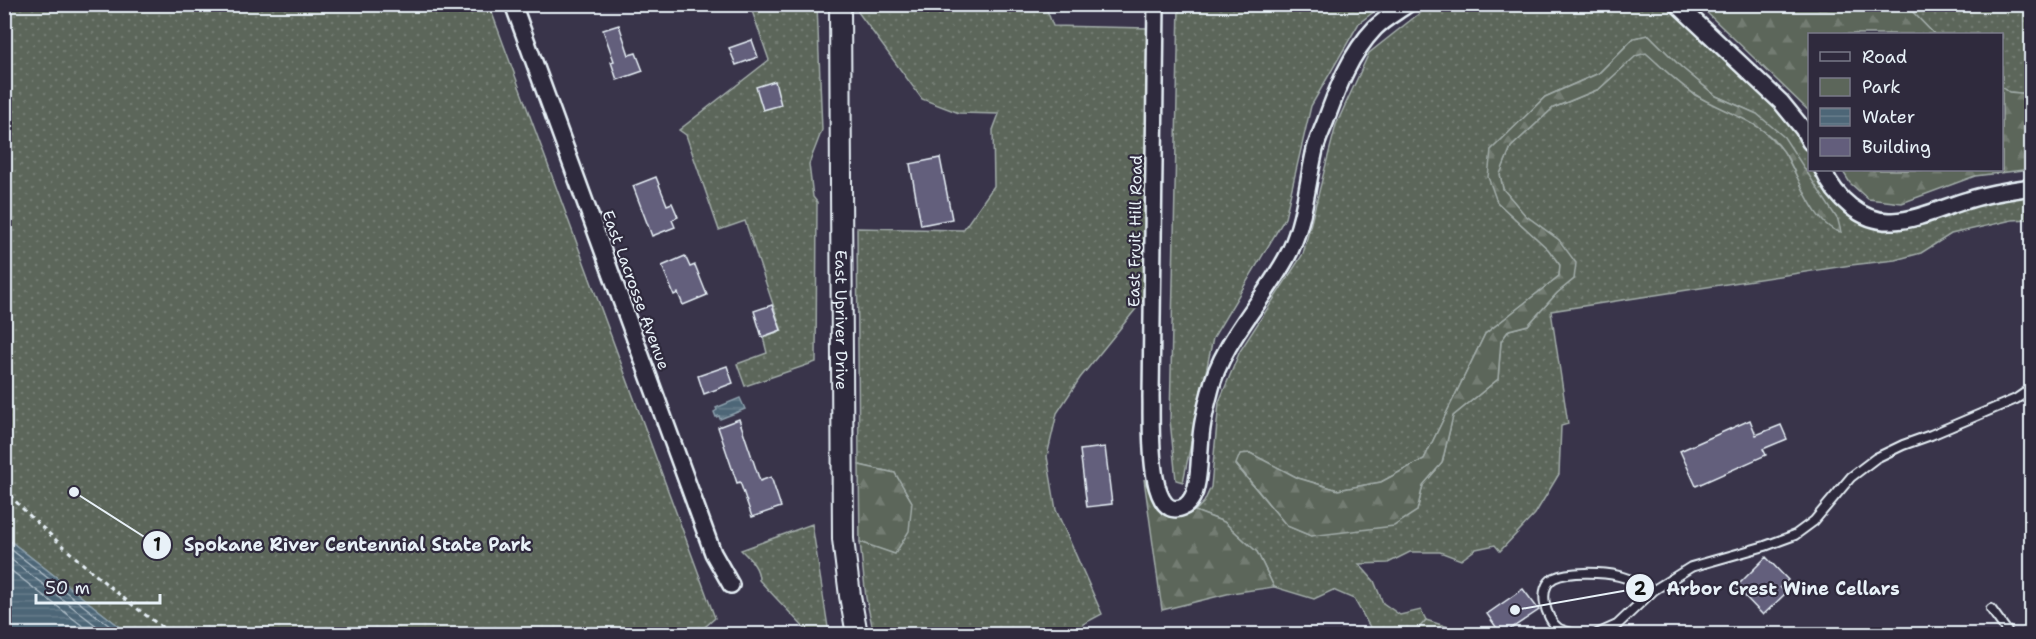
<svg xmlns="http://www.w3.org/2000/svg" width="2036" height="639" viewBox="0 0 2036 639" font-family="'Shantell Sans',sans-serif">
<defs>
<pattern id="green-dots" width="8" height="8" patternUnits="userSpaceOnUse" patternTransform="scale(1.5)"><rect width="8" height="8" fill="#5c665a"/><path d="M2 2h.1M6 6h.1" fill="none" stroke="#737c72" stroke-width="1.8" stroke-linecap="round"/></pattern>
<pattern id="forest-firs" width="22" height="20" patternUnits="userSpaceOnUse" patternTransform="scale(1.5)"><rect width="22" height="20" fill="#5c665a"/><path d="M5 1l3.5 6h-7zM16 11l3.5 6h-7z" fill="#737c72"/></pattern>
<pattern id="water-rules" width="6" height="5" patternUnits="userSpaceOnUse" patternTransform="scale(1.5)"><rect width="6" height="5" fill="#4d6677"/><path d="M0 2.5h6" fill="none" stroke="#677c8b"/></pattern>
</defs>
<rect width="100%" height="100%" fill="#39344a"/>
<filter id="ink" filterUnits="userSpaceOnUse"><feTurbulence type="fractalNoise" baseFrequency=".0167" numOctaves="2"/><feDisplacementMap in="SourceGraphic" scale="12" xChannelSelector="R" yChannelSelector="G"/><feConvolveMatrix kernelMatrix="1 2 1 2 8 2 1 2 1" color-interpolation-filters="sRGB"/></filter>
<g filter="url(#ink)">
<path fill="url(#green-dots)" stroke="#a2aca9" stroke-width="1.5" fill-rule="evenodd" d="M4 5H489L715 618 697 634H129L5 537Z
M750 5H817L822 130 809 164 813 197 817 202 816 362 745 386 737 364 767 353 763 337 782 331 745 221 719 230 686 135 679 130 769 60Z
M858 5H1045L1053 26 1148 28V294L1080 378 1057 413 1047 456 1056 510 1102 614 1083 624 1080 634H874L866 598 860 542 895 553V473L859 465 857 228 963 230 994 186 993 130 999 114 959 113 922 99 858 12Z
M1179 5H1383L1359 23 1311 106 1285 218 1213 338 1183 482 1176 480 1170 420Z
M1430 5H1667L1778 108 1799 132 1809 154 1810 170H1817L1850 214 1884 231 1915 227 1956 211 1997 201 2031 196V219L2012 220 1951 234 1921 253 1895 260 1851 265 1551 311 1568 424 1561 426 1559 474 1535 514 1500 551 1495 545 1476 549 1461 560 1440 552H1410L1388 563 1359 564 1374 581 1383 603 1400 615 1421 610 1426 620 1414 634H1374L1354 599 1333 590 1314 599 1274 587 1257 552 1224 522 1195 511 1204 502 1211 487 1219 402 1240 351 1303 254 1336 125 1369 53ZM1649 35 1681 67 1716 96 1757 114 1838 220 1813 207 1783 150 1759 126 1695 95 1646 53 1636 55 1599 89 1553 108 1511 147 1500 174 1503 189 1525 215 1559 240 1574 279 1557 293 1528 325 1509 330 1501 341 1498 379 1453 416 1442 463 1423 485 1417 511 1311 536 1287 526 1236 465 1250 453 1298 478 1338 490 1381 482 1424 459 1485 334 1559 276 1560 265 1548 249 1497 202 1491 150 1545 97 1599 73 1634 38Z
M1906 5H2030L2032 7 2031 94 2009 92 2002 87V34H1934Z
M812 524 829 634H810L759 580C759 567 750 559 741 550Z"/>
<path fill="url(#forest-firs)" stroke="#a2aca9" stroke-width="1.5" d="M1699 5H1906L1934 34H1810L1809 111Z
M1649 35 1681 67 1716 96 1757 114 1784 137 1838 220 1841 232C1814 228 1798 173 1784 152 1763 120 1725 114 1696 95 1678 84 1662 67 1646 53L1636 56 1599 89 1553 108 1511 147 1500 174 1503 189 1525 215 1559 240 1576 263 1574 279 1557 293 1528 325 1509 330 1501 341 1498 379 1453 416 1442 463 1423 485 1417 511 1394 526 1311 536 1287 526 1236 464 1240 454 1250 453 1298 478 1338 490 1381 482 1424 459 1485 334 1559 276 1560 265 1548 249 1497 202 1488 177 1491 150 1545 97 1599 73 1634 38Z
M2002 87 2009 92 2031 94V169L1975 176 1902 203 1868 199 1850 183 1842 170H2002Z
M859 465 895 473 912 502 909 531 895 554 860 542Z
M1144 479 1157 509 1176 518 1195 511 1224 522 1257 552 1274 587 1231 593 1162 610Z
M1426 620 1451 628 1446 634H1414Z"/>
<path fill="url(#water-rules)" stroke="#8b9eab" stroke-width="1.5" d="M740 398 745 409 720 419 719 416 716 417 714 412 717 410 716 408Z
M4 537H5L129 634H5Z"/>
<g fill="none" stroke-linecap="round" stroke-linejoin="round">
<path stroke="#aab9c4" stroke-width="1.5" d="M4 544 120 634
M4 554 107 634
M4 565 93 634"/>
</g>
<path fill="#635e7c" stroke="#e8f1f8" stroke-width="1.5" d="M619 25 629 55 636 53 643 71 617 80 611 62 614 61 603 30Z
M752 40 758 57 736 65 729 48Z
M775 81 781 105 763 110 756 87Z
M940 158 952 219 921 225 910 164Z
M656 177 667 205 672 203 678 217 672 220 675 227 652 236 633 186Z
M685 256 690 267 695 265 707 295 683 305 678 293 674 295 662 266Z
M772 305 781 330 762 337 754 311Z
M727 366 733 383 704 394 698 376Z
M739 419 760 481 771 477 781 507 752 517 740 482 737 483 718 427Z
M1750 420 1756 435 1781 425 1787 439 1763 449 1766 455 1696 486 1680 451Z
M1105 447 1112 504 1087 507 1080 450Z
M1766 557 1788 580 1780 587 1786 593 1763 615 1736 587Z
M1523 589 1539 610 1503 634H1501L1487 614Z"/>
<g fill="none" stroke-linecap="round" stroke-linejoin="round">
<defs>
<path id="service" d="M1991 609 2009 634
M1575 634C1570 632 1562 631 1558 628 1545 618 1537 587 1554 578 1568 571 1603 572 1619 576 1631 579 1642 585 1654 590
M1597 634 1617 625 1654 590 1691 567 1765 546 1795 535 1814 521 1851 477 1876 458 1903 445 1931 435 2016 399 2032 388"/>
<path id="minor" d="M513 4 713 553 731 585
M1156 4 1151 397C1152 415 1145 528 1185 506 1191 502 1195 493 1196 487 1200 471 1199 453 1201 437 1202 422 1206 407 1210 392 1221 341 1267 298 1290 251 1304 221 1307 186 1314 154 1316 142 1322 131 1326 120 1338 87 1350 54 1375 28 1384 19 1397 12 1408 4
M1677 4 1781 102 1803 129 1810 142
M1823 170C1835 197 1861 223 1893 221 1918 220 1944 207 1968 200 1989 193 2010 190 2032 187"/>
<g id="tertiary">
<path id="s1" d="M840 4 843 539 850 596 857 634"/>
</g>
</defs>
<use href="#service" stroke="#e8f1f8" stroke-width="12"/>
<use href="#minor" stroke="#e8f1f8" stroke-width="20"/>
<use href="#tertiary" stroke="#e8f1f8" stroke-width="24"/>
<path stroke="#e8f1f8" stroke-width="3" stroke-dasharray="4.5 4.5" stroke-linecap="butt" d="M4 488C19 507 39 524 57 541 94 574 131 606 172 634"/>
<use href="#service" stroke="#2f2a3d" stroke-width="8"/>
<use href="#minor" stroke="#2f2a3d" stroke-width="15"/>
<use href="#tertiary" stroke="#2f2a3d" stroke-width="20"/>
</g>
</g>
<g text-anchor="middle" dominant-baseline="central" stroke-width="4.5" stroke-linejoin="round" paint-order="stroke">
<g font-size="16" fill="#e8f1f8" stroke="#2f2a3d">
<text transform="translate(1135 231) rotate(-89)">East Fruit Hill Road</text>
<text transform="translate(636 290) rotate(70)">East Lacrosse Avenue</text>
<text stroke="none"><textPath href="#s1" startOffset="316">East Upriver Drive</textPath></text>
</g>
</g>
<path fill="none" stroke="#e8f1f8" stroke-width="2" d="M74 492L157 545M1515 610L1640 588"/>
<g fill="#e8f1f8" stroke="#2f2a3d" stroke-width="2">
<circle cx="74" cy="492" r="6"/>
<circle cx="1515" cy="610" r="6"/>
<circle cx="157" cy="545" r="15"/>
<circle cx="1640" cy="588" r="15"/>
</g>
<g font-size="18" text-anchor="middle" font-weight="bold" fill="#111">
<text x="157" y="551">1</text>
<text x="1640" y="595">2</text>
</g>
<g font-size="18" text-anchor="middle" font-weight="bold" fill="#e8f1f8" stroke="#2f2a3d" stroke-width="4.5" stroke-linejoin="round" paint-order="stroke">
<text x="358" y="551">Spokane River Centennial State Park</text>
<text x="1783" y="595">Arbor Crest Wine Cellars</text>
</g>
<rect width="2036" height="639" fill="none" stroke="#2f2a3d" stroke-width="24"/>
<rect x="12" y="12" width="2012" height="615" fill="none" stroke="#e8f1f8" stroke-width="2" filter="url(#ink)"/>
<rect x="1808" y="33" width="195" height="138" fill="#2f2a3d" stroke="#797a88" stroke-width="1.5"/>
<rect x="1820" y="52" width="30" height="9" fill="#2f2a3d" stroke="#797a88" stroke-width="1.5"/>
<text x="1862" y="63" font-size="18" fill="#e8f1f8">Road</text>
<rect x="1820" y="78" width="30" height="18" fill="#5c665a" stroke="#797a88" stroke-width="1.5"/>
<text x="1862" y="93" font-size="18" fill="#e8f1f8">Park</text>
<rect x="1820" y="108" width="30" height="18" fill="url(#water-rules)" stroke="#797a88" stroke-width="1.5"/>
<text x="1862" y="123" font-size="18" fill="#e8f1f8">Water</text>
<rect x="1820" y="138" width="30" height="18" fill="#635e7c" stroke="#797a88" stroke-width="1.5"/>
<text x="1862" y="153" font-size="18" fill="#e8f1f8">Building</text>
<path d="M36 594v9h124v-9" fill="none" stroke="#e8f1f8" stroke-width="3"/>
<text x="45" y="594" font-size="18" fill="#e8f1f8" stroke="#2f2a3d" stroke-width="4.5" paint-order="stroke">50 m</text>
</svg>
